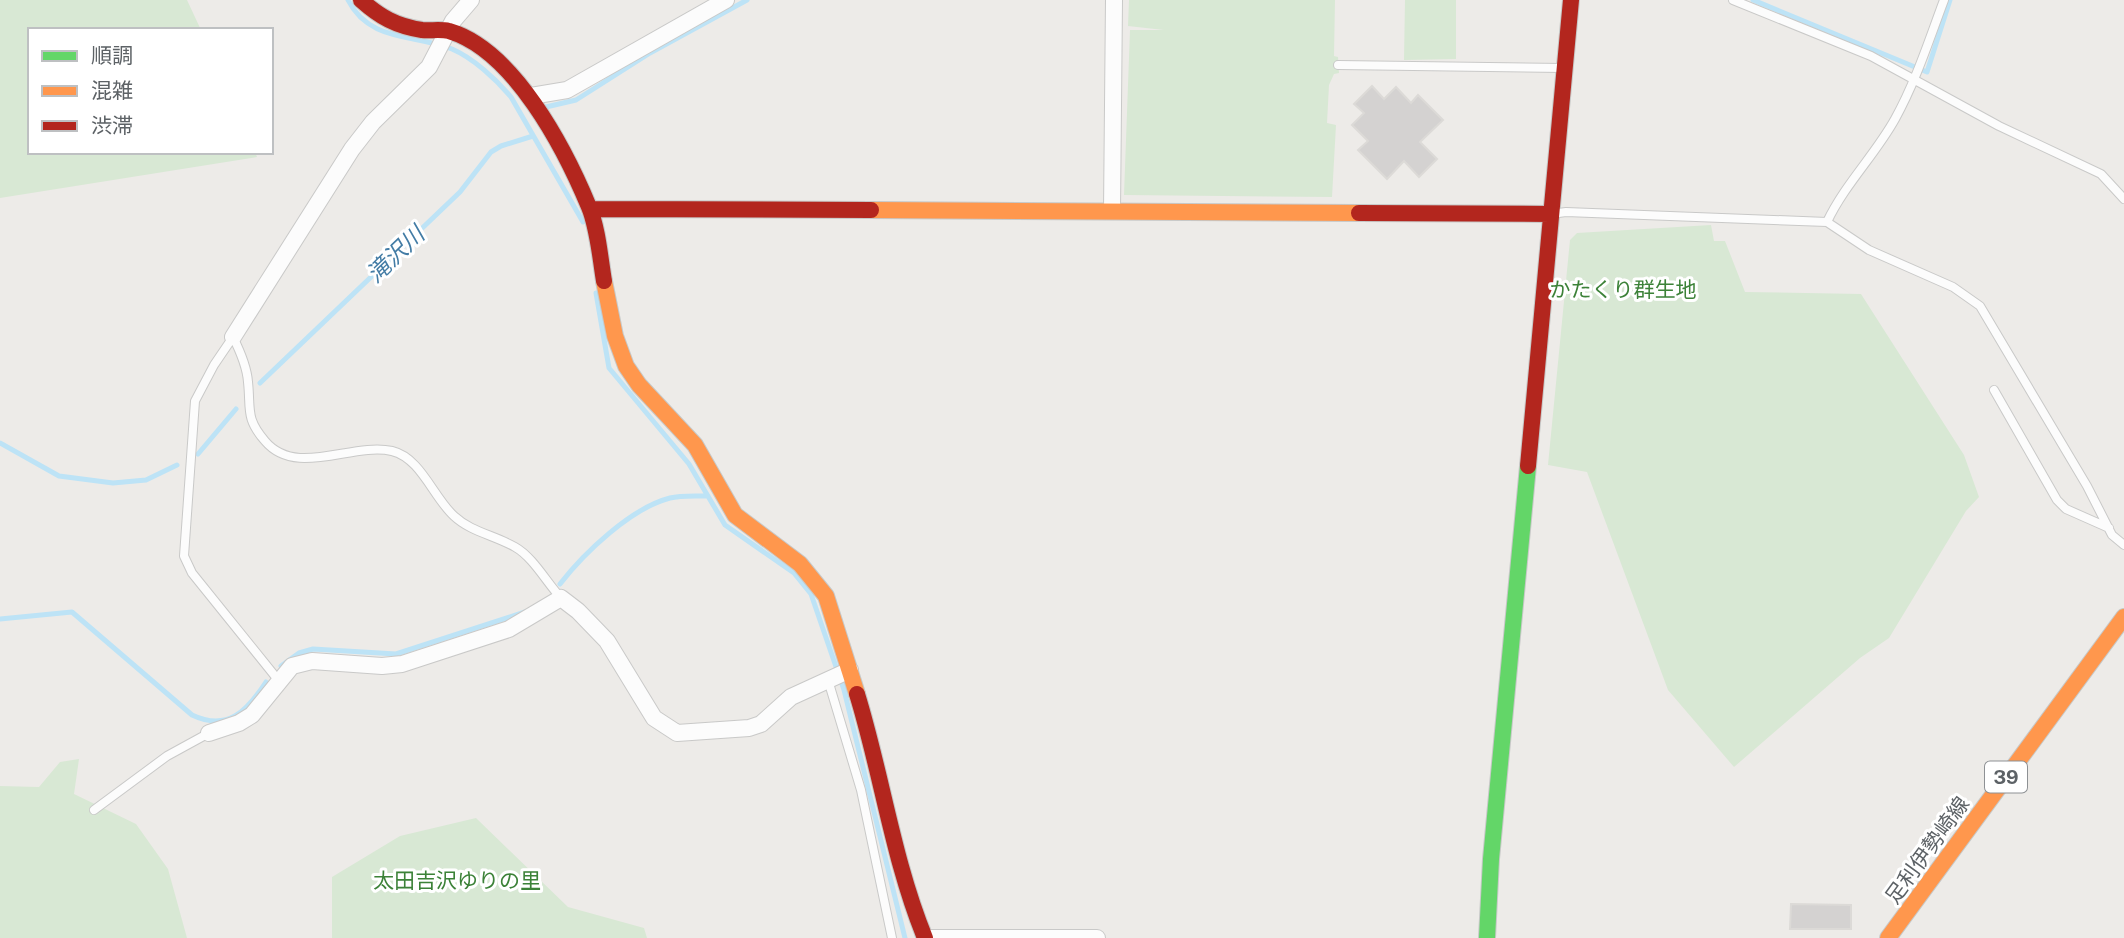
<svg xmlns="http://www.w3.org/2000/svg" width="2124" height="938" viewBox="0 0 2124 938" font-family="'Public Sans','Noto Sans JP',sans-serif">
<rect width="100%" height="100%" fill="#edebe8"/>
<path fill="#d8e8d4" d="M0 0H187L201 30H30V152H255L257 157 0 198Z
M1129 0H1335L1334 56 1338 57 1339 73 1334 74 1329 85 1327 123 1336 125 1332 197 1124 195 1130 30H1164L1128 26Z
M1405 0H1456V59L1404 60Z
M1711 225 1714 241H1725L1745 292 1861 294 1964 455 1979 497 1966 511 1889 638 1860 658 1734 767 1668 690 1587 472 1548 465 1570 240 1577 233Z
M79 759 74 794 136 824 168 869 187 938H0V786L39 787 60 762Z
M476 818 568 907 644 928 647 938H332V877L400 836Z"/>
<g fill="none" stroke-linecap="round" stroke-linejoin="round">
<path stroke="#bde3f6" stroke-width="5" d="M348 0C369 42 414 34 452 49 473 58 496 79 511 97L583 222
M1753 0 1927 72 1950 0
M546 107 576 100 650 53 747 0
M596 293 609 368 689 464 725 525 794 573 811 594 844 690 905 938
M260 383 460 192 491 152 501 146 533 136
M0 443 59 476 113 483 146 480 177 465
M198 454 236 409
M560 584C584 553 631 508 670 498 681 495 696 496 708 496
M0 619 72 612 192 715C228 732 247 711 266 682
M281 666 299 653 313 649 396 654 525 612"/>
</g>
<path fill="#d4d2d1" stroke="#dcdad7" stroke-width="2" d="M1372 86 1384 99 1396 87 1411 103 1418 95 1443 120 1420 142 1437 159 1419 177 1404 161 1387 179 1358 150 1368 141 1352 125 1364 113 1354 104Z
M1791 904 1851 905V929H1790Z"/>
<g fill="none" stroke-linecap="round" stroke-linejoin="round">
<defs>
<path id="lane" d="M1733 0 1871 56 1999 126 2101 174 2124 199
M1338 65 1563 68
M1551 214 1566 212 1827 222 1869 250 1953 287 1980 306 2087 486 2112 535 2124 545
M1827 222C1845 184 1875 155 1895 119 1916 81 1929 40 1944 0
M233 337C240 351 247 367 248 382 251 409 245 418 265 441 296 478 352 442 392 451 421 458 433 497 454 516 471 532 494 535 515 547 533 557 547 583 561 598
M233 337 214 365 195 401 184 556 192 573 279 681
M1994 390 2057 500 2066 509 2109 528
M828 680 861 790 892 938
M94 810 167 756 209 733"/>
<path id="street" d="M531 96 567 90 726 0
M1112 211 1114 0
M233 337 352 149 373 122 429 67 453 21 471 0
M209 733 239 723 252 715 292 666 312 661 382 666 402 664 509 629 561 598 578 611 607 641 654 718 677 733 749 728 761 724 791 697 850 670
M930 938H1097"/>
<path id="fast" d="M1487 938 1491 859 1528 466"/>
<path id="slow" d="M871 210 1359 213
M604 281 615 336 626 366 639 385 695 445 735 515 800 564 826 596 857 694
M1888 938 2124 617"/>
<path id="jam" d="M361 0C380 17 396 26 422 30 430 31 440 29 449 31 514 50 565 149 589 207 598 229 600 257 604 281
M590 209 871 210
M1359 213 1551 214
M1528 466 1571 0
M857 694C882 775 893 860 925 938"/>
</defs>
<use href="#lane" stroke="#c9c9c8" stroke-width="10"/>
<use href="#street" stroke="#c9c9c8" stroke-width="18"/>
<use href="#fast" stroke="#c7c8c7" stroke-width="18"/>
<use href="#slow" stroke="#c7c8c7" stroke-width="18"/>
<use href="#jam" stroke="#c7c8c7" stroke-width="18"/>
<use href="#lane" stroke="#fcfcfc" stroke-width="8"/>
<use href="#street" stroke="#fcfcfc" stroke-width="16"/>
<use href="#fast" stroke="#63d668" stroke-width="16"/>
<use href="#slow" stroke="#ff974d" stroke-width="16"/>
<use href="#jam" stroke="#b3261e" stroke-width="16"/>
</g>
<g text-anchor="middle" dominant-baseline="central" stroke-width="6" stroke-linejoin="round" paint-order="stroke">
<rect fill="#fff" stroke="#8e9194" stroke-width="2" x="1985" y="761.5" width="42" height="31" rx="5"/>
<g font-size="19" font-weight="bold" fill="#5d6266">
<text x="2006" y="777">39</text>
</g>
<g font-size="21" fill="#3c8238" stroke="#fff">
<text x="1623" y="289">かたくり群生地</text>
<text x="457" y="880">太田吉沢ゆりの里</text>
</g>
<g font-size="21" fill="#5d6266" stroke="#fff">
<text transform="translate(1927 850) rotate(-54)">足利伊勢崎線</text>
</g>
<g font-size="23" font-style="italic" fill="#437ca5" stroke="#fff">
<text transform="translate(395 254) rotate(-44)">滝沢川</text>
</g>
</g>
<rect x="28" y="28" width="245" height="126" fill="#ffffff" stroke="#bec0c2" stroke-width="2"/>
<rect x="42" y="51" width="35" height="10" fill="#63d668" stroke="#bec0c2" stroke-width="2"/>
<text x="91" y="63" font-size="21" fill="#5d6266">順調</text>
<rect x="42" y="86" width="35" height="10" fill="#ff974d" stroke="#bec0c2" stroke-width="2"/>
<text x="91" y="98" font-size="21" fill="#5d6266">混雑</text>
<rect x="42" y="121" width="35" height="10" fill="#b3261e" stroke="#bec0c2" stroke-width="2"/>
<text x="91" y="133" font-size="21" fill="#5d6266">渋滞</text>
</svg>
